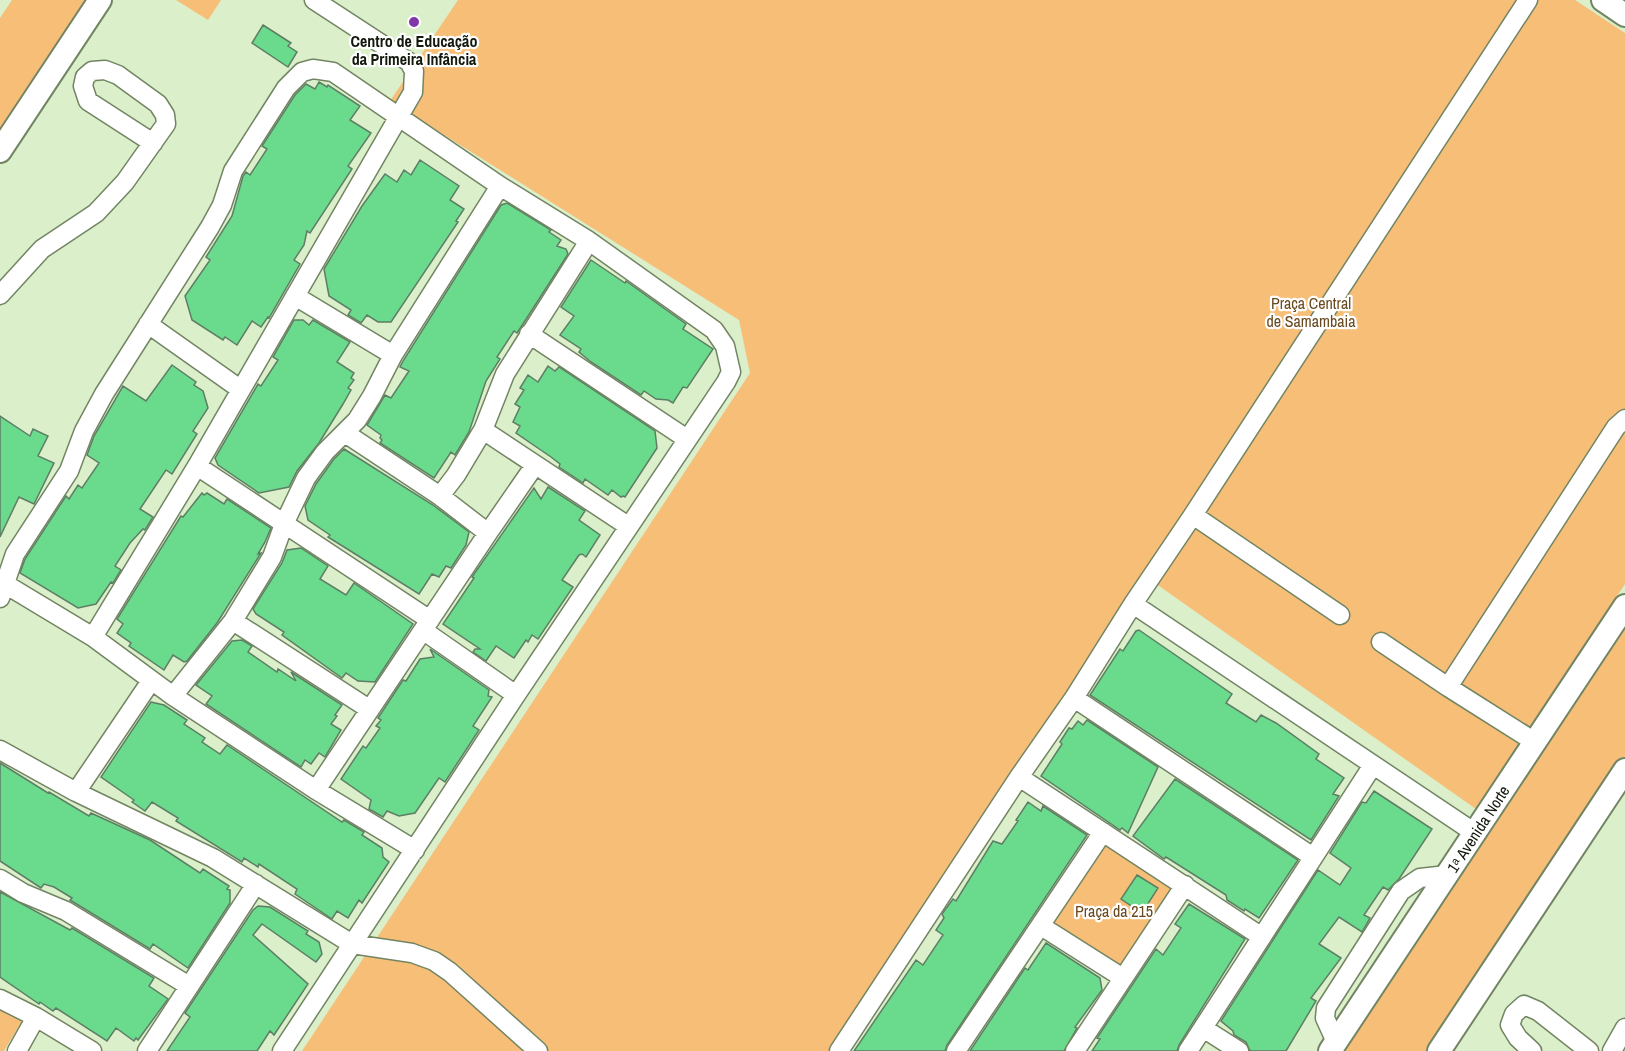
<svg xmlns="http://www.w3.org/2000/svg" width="1625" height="1051" viewBox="0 0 1625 1051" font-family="'Archivo Narrow',sans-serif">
<rect width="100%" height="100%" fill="#daefca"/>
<path fill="#f7be77" d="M12 0H92L0 140V18Z
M176 0H221L208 20Z
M458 0H1575L1625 33V584L1476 809 1152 581 844 1051H302L750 373 739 320 390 101Z
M1625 623V756L1427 1051H1345Z
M1109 838 1181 887 1126 973 1053 924Z
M0 1007 22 1021 4 1051H0Z"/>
<path fill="#6adb8c" stroke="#5d7e65" stroke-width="1.5" d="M263 25 291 43 288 46 297 52 288 67 252 43Z
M319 82 327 87 328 85 360 106 350 120 371 133 348 166 352 169 310 233 307 231 304 245 294 260 300 264 269 318 268 317 261 327 252 321 237 345 225 337 223 340 192 320 185 296 210 260 206 257 232 216 243 176 246 172 250 175 267 149 262 146 295 95 306 84 315 89Z
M420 160 459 186 450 200 464 209 456 221 458 222 391 322H378L367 315 361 323 348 315 351 310 329 296 324 269 362 206 385 174 397 182 404 170 411 175Z
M507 203 551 230 549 232 561 240 557 246 566 249 568 254 523 324 517 333 514 331 497 357 500 359 486 381 469 432 455 455 451 452 434 478 380 443 382 440 380 438 381 435 367 425 385 395 391 398 409 371 400 367 403 361 501 205Z
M591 260 625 283 626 281 686 324 683 329 713 349 687 388 683 387 673 403 668 400 656 399 644 391 641 395 591 362 579 352 581 349 560 335 574 316 561 307Z
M294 320H303L309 325 313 320 350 342 337 362 354 373 351 378 354 380 348 388 351 390 343 404 319 443 297 471 289 487 259 493 218 465 215 458 258 384 261 386 278 360 273 357Z
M172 365 196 382 194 385 203 391 208 408 193 431 197 434 172 474 166 470 140 509 153 517 145 530 143 529 130 543 115 566 121 570 113 583 111 582 96 604 78 608 20 573 25 559 66 496 69 499 78 485 82 488 99 463 87 455 94 436 123 386 146 401Z
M548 366 555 371 559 367 655 431 657 448 625 497 623 496 621 497 612 490 608 495 585 479 583 483 559 467 560 464 551 457 516 433 520 426 513 422 520 407 515 404 524 390 520 388 528 375 538 382Z
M0 416 30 436 33 429 48 436 38 456 54 463 34 504 19 497 0 537Z
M344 449 433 505 469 532 466 545 451 568 446 566 439 577 432 574 419 594 328 537 330 535 308 520 305 506 316 484 334 459Z
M548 487 585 511 579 520 600 535 586 557 582 554 579 555 562 580 573 587 538 639 532 635 528 642 526 640 514 658 496 646 486 661 473 652 475 649H480L443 624 474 578 472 577 534 488 541 499Z
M202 493 204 495 207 493 224 504 227 499 271 528 265 542 258 554 261 553 217 623 187 661 184 662 173 655 164 670 129 646 131 643 117 633 123 624 117 619 181 516 183 517Z
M301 548 328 566 320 579 346 595 354 583 413 624 375 682 358 681 346 673 342 678 282 635 284 632 256 614 253 609 282 563 287 550Z
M1139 630 1232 694 1226 703 1256 722 1261 715 1276 723 1319 754 1316 759 1344 778 1333 794 1339 796 1311 840 1090 695 1120 649 1123 651 1136 631Z
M242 640 252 646 248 652 277 672 278 669 296 681 291 672 342 705 335 715 337 716 331 724 341 730 325 757 319 753 311 764 305 760 301 767 206 704 212 696 196 685 232 641Z
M430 649 489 690 488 696 492 697 473 726 479 730 445 782 439 778 415 813 399 816 387 811 383 817 369 809 371 800 341 779 363 746 366 748 380 728 376 726 381 720 378 718 403 680 406 681 420 659 434 657Z
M151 702 164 705 187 720 184 724 205 738 202 742 220 754 227 745 342 822 344 820 364 832 362 835 382 848 383 857 389 862 362 903 359 900 348 918 337 911 332 919 295 894 297 889 259 864 258 867 244 858 242 862 176 821 178 818 152 802 145 811 132 802 134 800 101 777Z
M1087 720 1158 767 1128 833 1122 828 1120 830 1041 776 1062 744 1060 742 1069 728 1072 729 1078 721 1083 725Z
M0 763 48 793 49 792 89 816 91 813 150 840 200 873 203 869 229 886 227 889 230 890V903L188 968 153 944 150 949 70 900 72 898 54 887 44 884 41 888 0 861Z
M1175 779 1298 860 1259 918 1245 909 1244 911 1227 900 1226 895 1166 857 1164 859 1133 836Z
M1374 791 1432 829 1399 879 1388 890 1383 887 1364 915 1370 918 1362 932 1339 917 1319 944 1341 958 1311 998 1316 1001 1286 1051H1250L1246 1042 1234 1035 1233 1031 1221 1021 1318 870 1340 885 1351 868 1330 853 1362 802 1366 803Z
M1028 802 1041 811 1043 806 1087 835 947 1045 945 1051H854L916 960 923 965 943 935 936 930 944 918 942 914 953 899 956 901 993 841 1002 844 1018 821 1016 820Z
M1137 875 1158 888 1142 913 1121 899Z
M0 892 70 930 72 928 154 978 149 986 168 999 138 1040 136 1038 134 1041 116 1028 107 1041 56 1008 53 1011 40 1002 39 1004 0 977Z
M1189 904 1245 939 1179 1045 1177 1051H1092L1100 1039 1097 1038 1156 949 1163 955 1181 928 1175 924Z
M258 906 270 907 308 931 306 934 319 942 322 954 316 962 262 924 253 935 308 984 274 1035 270 1031 257 1051H167L190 1017 185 1013 253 910Z
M1046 943 1100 978 1102 990 1075 1027 1077 1028 1064 1051H970L1025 968 1028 970Z"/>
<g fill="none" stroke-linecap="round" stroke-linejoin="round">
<defs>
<path id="minor" d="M0 295 42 249 96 213 125 182 166 124 165 115 158 104 118 75 105 70 92 71 85 77 83 86 88 101 153 143
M295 296 393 355
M148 324 240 389
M529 334 687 439
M483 430 628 526
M345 433 440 496 488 533
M197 466 430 620
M440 496 456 475 483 430 505 374 589 241
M1193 515 1340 615
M5 584 93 637 173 696 316 790 415 850
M0 598 15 554 69 471 84 431 104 394 210 227 222 205 233 171 286 88 302 72 313 69 333 72 500 186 589 241 714 330 725 346 731 372 726 382 516 695 282 1051
M1133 604 1475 833
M233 621 369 709
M424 631 516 695
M93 637 197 466 413 92 414 71 409 62 314 0
M1381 642 1448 687
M173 696 233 621 272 557 284 524 306 478 325 452 357 420 372 396 393 355 500 186
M1074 698 1313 857
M1535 742 1448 687 1616 427 1625 419
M0 750 76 792 213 858 352 944 412 953 434 961 450 972 538 1051
M1019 777 1262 937
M316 790 488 533 535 465
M76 792 151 681
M0 879 23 893 66 911 189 986
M1041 926 1123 978
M0 999 36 1017 92 1051
M1203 1028 1239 1051
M1336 1042 1325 1018 1326 1008 1401 891 1420 878 1447 875
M17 1051 36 1017
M147 1051 256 884
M839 1051 1019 777 1074 698 1133 604 1193 515 1528 0
M956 1051 1103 832
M1075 1051 1185 885
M1188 1051 1373 765
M1532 1051 1518 1038 1510 1025 1514 1014 1524 1005 1538 1011 1589 1051
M1612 1051 1625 1028"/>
<path id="major" d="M1603 0 1625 15
M0 151 100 0
M1330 1051 1625 606
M1439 1051 1625 770"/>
</defs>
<use href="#minor" stroke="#728563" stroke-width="21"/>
<use href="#major" stroke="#728563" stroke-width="26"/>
<use href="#minor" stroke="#fff" stroke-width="18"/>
<use href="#major" stroke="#fff" stroke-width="22"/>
</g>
<circle fill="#8137a8" stroke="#fff" stroke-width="2" cx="414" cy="22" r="6"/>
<g text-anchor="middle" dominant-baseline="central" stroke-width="4.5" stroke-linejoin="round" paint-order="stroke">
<g font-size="16" font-weight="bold" fill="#12190c" stroke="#fff">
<text x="414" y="41">Centro de Educação<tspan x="414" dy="18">da Primeira Infância</tspan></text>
</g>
<g font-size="16" fill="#69491e" stroke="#fff">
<text x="1311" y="303">Praça Central<tspan x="1311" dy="18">de Samambaia</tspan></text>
<text x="1114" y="911">Praça da 215</text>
</g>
<g font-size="16" fill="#12190c" stroke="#fff">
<text transform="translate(1478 829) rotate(-57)">1ᵃ Avenida Norte</text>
</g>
</g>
</svg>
